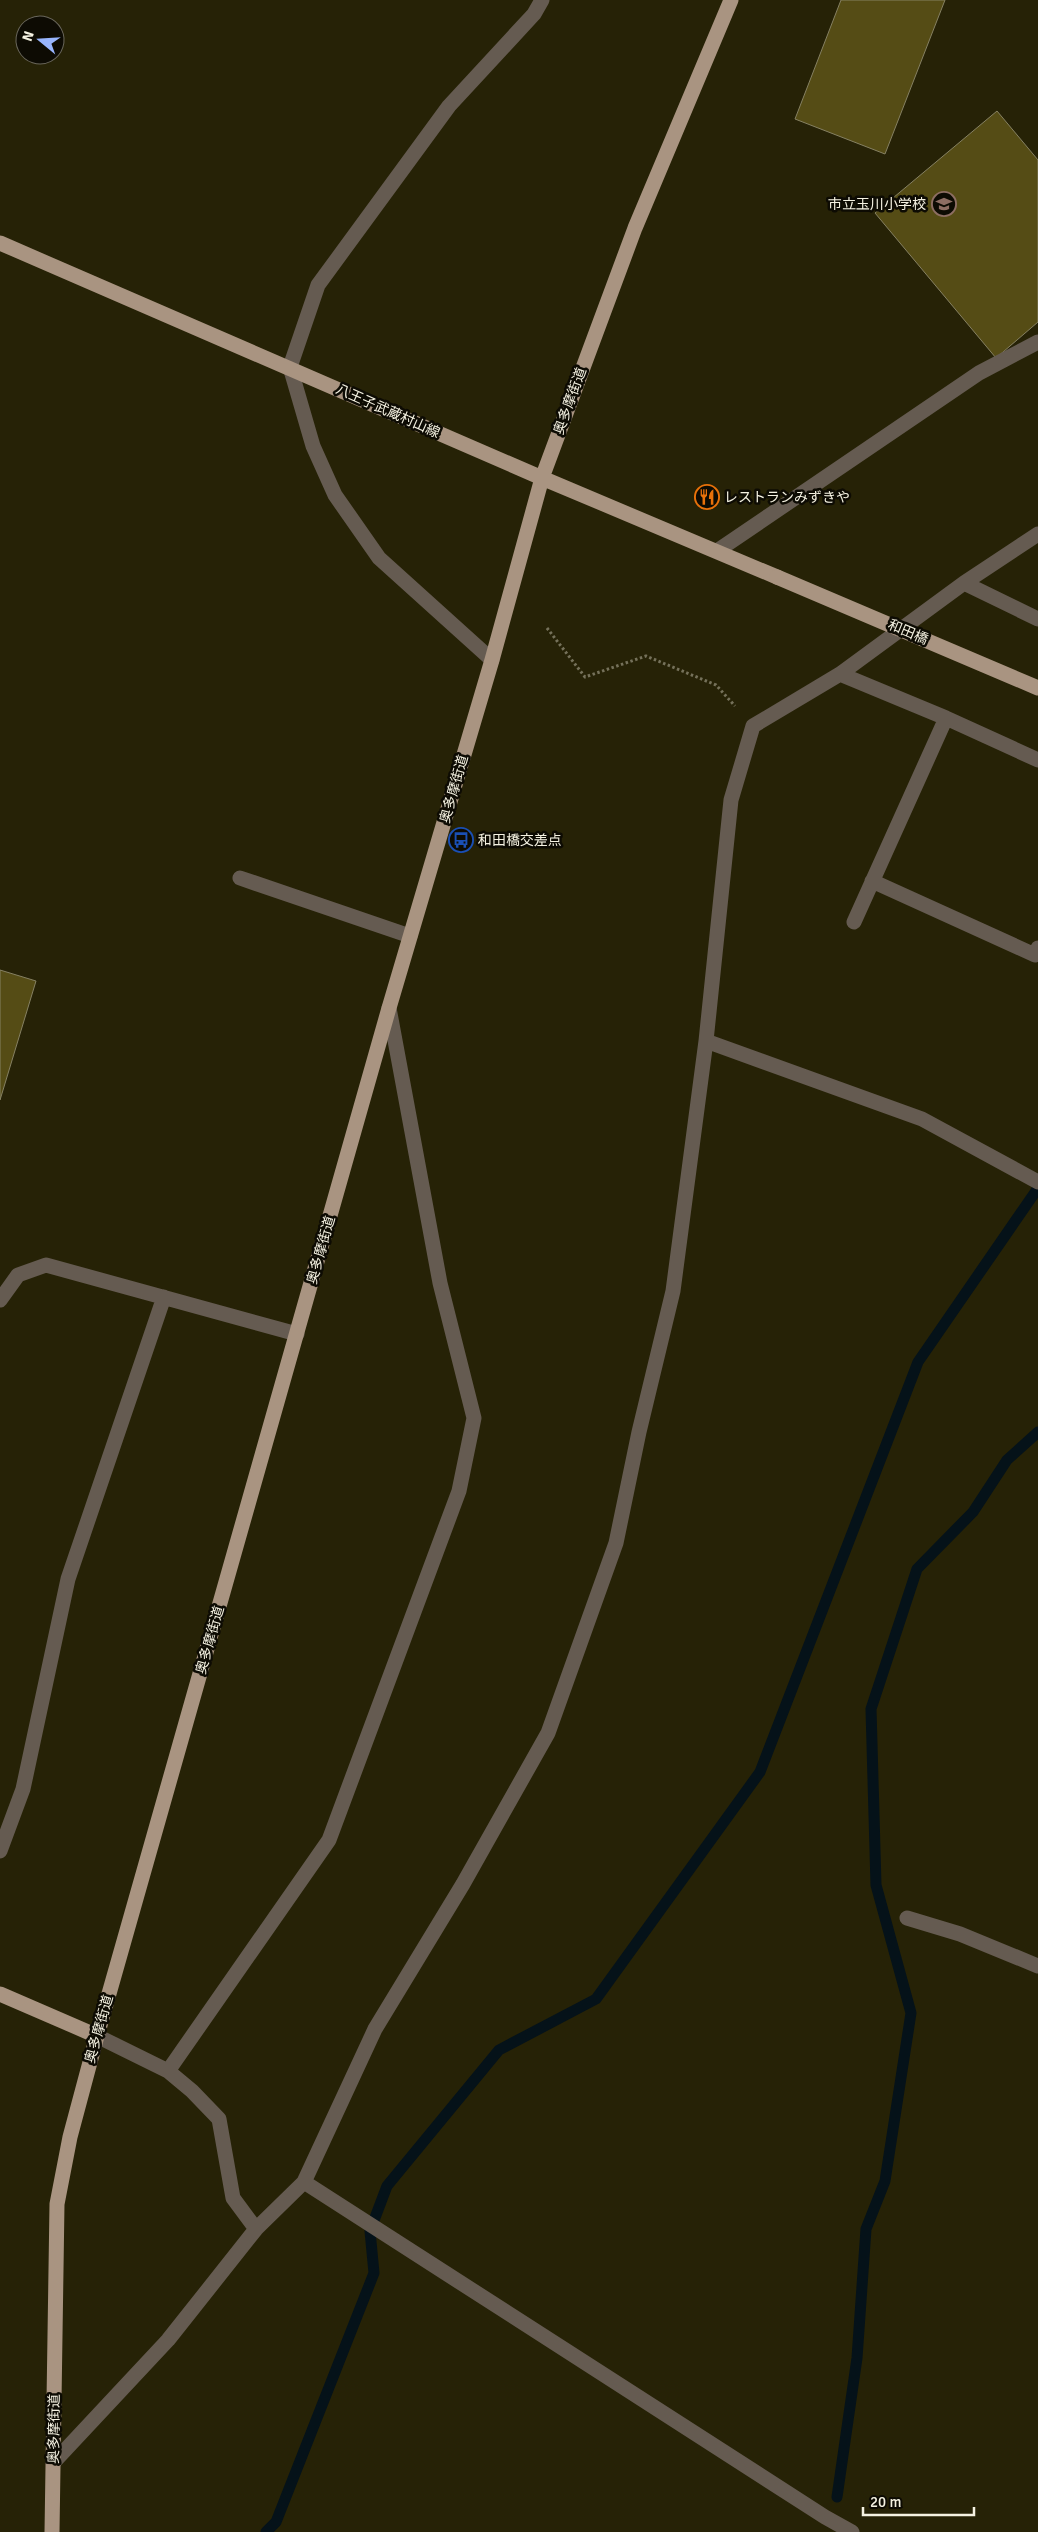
<svg xmlns="http://www.w3.org/2000/svg" width="1038" height="2532" viewBox="0 0 1038 2532" font-family="Signika,'Noto Sans JP',sans-serif">
<rect width="100%" height="100%" fill="#262206"/>
<g fill="none" stroke-linecap="round" stroke-linejoin="round">
<path stroke="#051219" stroke-width="11" d="M837 2497 857 2358 866 2229 885 2181 911 2013 876 1885 871 1709 917 1569 973 1512 1007 1460 1038 1432
M266 2532 276 2522 374 2273 370 2231 387 2186 499 2050 596 1999 760 1772 918 1362 1038 1188"/>
</g>
<path fill="#554c15" stroke="#868163" d="M841 0H945L885 154 795 119Z
M997 111 1038 160V322L996 358 875 213Z
M0 970 36 981 0 1100Z"/>
<g fill="none" stroke-linecap="round" stroke-linejoin="round">
<path stroke="#75715a" stroke-width="3" stroke-dasharray="2.5 2.5" stroke-linecap="butt" d="M547 628 585 677 646 656 716 685 735 706"/>
<path stroke="#655b51" stroke-width="15" d="M717 551 979 373 1038 342
M964 583 1038 619
M492 660 379 558 335 495 313 446 290 367 318 285 449 106 534 14 542 0
M840 674 946 718 1038 760
M240 878 410 936
M872 881 1035 955 1038 948
M854 922 946 718
M706 1041 922 1119 1038 1182
M0 1300 18 1275 46 1265 297 1334
M0 1851 23 1789 68 1579 164 1297
M907 1918 960 1934 1038 1966
M97 2036 168 2071 192 2091 219 2119 233 2198 256 2229
M168 2071 329 1840 459 1491 474 1418 440 1283 389 1008
M304 2182 825 2517 852 2532
M54 2462 168 2340 256 2229 304 2182 375 2029 463 1884 548 1733 616 1543 639 1432 673 1291 706 1041 731 800 753 726 840 674 964 583 1038 534"/>
<path stroke="#a99481" stroke-width="15" d="M0 243 542 478 777 577
M0 1994 97 2036
M52 2532 57 2204 70 2137 97 2036 389 1008 492 660 542 478 635 228 731 0"/>
<path stroke="#a99481" stroke-width="15" d="M777 577 1038 688"/>
</g>
<defs>
<symbol id="school-ring" viewBox="-11 -11 22 22"><circle r="9.5" fill="#0d0b03" stroke="#8d6e63" stroke-width="1.5"/><path d="M0-5L7-2L0 1L-7-2ZM-4 1L0 2.5L4 1V4Q0 6-4 4Z" fill="#8d6e63"/></symbol>
<symbol id="restaurant-ring" viewBox="-11 -11 22 22"><circle r="9.5" fill="#0d0b03" stroke="#e8710a" stroke-width="1.5"/><path d="M-5-6h1v4h1v-4h1v4h1v-4h1v5L-1.5 .5V6h-2V.5L-5-1ZM5-6V6H3V1.5H1.5Q1.5-4 5-6Z" fill="#e8710a"/></symbol>
<symbol id="bus-ring" viewBox="-11 -11 22 22"><circle r="9.5" fill="#0d0b03" stroke="#1a4fb4" stroke-width="1.5"/><path d="M-5-6H5V4H4V6H2V4H-2V6H-4V4H-5ZM-3.5-4V0h7V-4ZM-3.5 1.2v1.5H-2V1.2ZM2 1.2v1.5H3.5V1.2Z" fill="#1a4fb4"/></symbol>
</defs>
<g fill-rule="evenodd">
<use href="#school-ring" x="930" y="190" width="28" height="28"/>
<use href="#restaurant-ring" x="693" y="483" width="28" height="28"/>
<use href="#bus-ring" x="447" y="826" width="28" height="28"/>
</g>
<g text-anchor="middle" dominant-baseline="central" stroke-width="5" stroke-linejoin="round" paint-order="stroke">
<g font-size="14" fill="#f5f2e2" stroke="#0d0b03" text-anchor="start">
<text x="926" y="204" text-anchor="end">市立玉川小学校</text>
<text x="724" y="497">レストランみずきや</text>
<text x="478" y="840">和田橋交差点</text>
</g>
<g font-size="14" fill="#f5f2e2" stroke="#0d0b03">
<text transform="translate(570 401) rotate(-70)">奥多摩街道</text>
<text transform="translate(388 411) rotate(24)">八王子武蔵村山線</text>
<text transform="translate(908 632) rotate(23)">和田橋</text>
<text transform="translate(454 789) rotate(-74)">奥多摩街道</text>
<text transform="translate(321 1250) rotate(-74)">奥多摩街道</text>
<text transform="translate(210 1640) rotate(-74)">奥多摩街道</text>
<text transform="translate(99 2029) rotate(-74)">奥多摩街道</text>
<text transform="translate(54 2429) rotate(-89)">奥多摩街道</text>
</g>
</g>
<g transform="translate(40 40) rotate(288)"><circle r="24" fill="#0d0b03" stroke="#6a675c"/>
<path d="M0-4L9 19L0 12L-9 19Z" fill="#98b5fd"/>
<text y="-8" font-size="14" font-weight="bold" text-anchor="middle" fill="#f5f2e2">N</text>
</g>
<path d="M863 2507v8h111v-8" fill="none" stroke="#f5f2e2" stroke-width="2.5"/>
<text x="870" y="2507" font-size="15" fill="#f5f2e2" stroke="#0d0b03" stroke-width="4" paint-order="stroke">20 m</text>
</svg>
